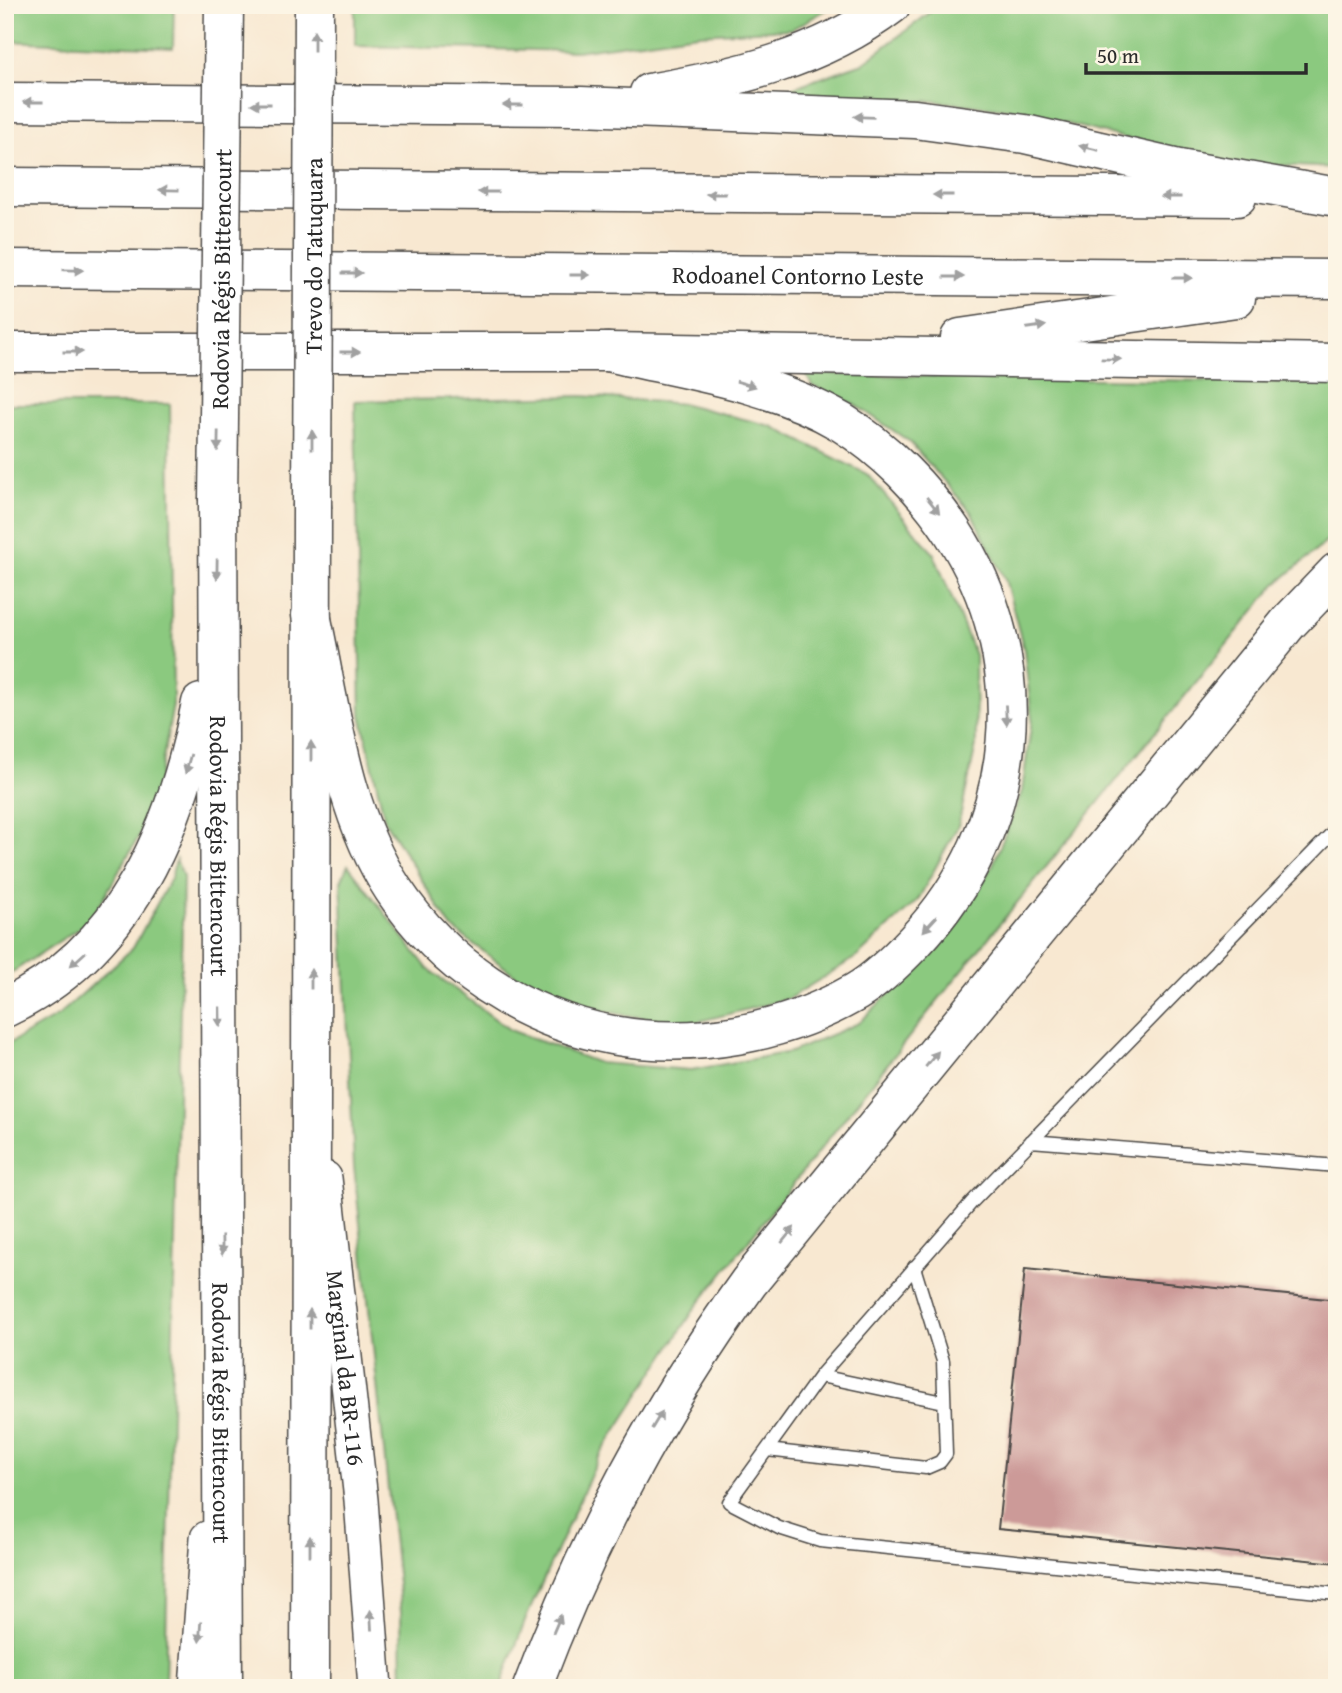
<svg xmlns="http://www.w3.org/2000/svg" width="1342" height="1693" viewBox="0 0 1342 1693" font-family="'Gentium Book Plus',serif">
<rect width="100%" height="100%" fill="#fcf5e5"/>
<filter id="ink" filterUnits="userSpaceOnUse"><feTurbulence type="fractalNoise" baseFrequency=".0143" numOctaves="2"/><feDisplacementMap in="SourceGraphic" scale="14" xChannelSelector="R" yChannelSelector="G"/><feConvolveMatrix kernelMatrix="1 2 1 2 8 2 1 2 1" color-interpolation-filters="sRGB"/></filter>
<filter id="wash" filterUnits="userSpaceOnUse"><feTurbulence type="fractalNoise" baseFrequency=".00686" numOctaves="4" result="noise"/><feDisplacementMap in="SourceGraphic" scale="28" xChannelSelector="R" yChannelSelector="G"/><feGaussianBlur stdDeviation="1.57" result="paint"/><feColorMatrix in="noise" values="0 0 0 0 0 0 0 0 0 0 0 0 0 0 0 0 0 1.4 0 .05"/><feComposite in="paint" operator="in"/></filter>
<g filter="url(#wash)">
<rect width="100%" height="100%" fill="#f8e8d1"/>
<path fill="#8bc97f" stroke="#5b7a55" stroke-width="2" d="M5 5H174L173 48 5 41Z
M355 5H835L792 29 698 34 577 51 355 46Z
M940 5H1337V168L1227 163 1007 109 933 101 763 98 863 63Z
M805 374 1337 383V533L1275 585 938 1000 696 1307 599 1457 527 1616 500 1688H402L401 1612 354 1167 341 881 348 865 428 969 510 1030 599 1063 691 1070 791 1052 859 1023 939 945 992 867 1022 791 1032 719 1024 650 1005 579 971 512 910 442 857 406 813 386Z
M582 396 685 404 771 426 867 474 934 554 975 655 976 746 958 826 918 900 858 956 788 999 685 1025 551 1002 451 927 385 821 361 715 355 401Z
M5 404H170L173 705 153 812 91 920 5 977Z
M176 859 183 877 165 1688H11L5 1675V1046L59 1015 133 948 171 878Z"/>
<g id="blocks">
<path fill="#cc9a98" d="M1025 1269 1337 1300V1563L998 1529Z"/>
</g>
</g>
<g filter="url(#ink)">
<use href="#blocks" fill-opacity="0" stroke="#4a4744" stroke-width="2"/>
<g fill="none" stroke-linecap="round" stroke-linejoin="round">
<defs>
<path id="lane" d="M1337 828 972 1202 820 1376 729 1502 779 1528 820 1541 1337 1594
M1031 1141 1337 1166
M820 1376 944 1402
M767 1450 926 1468 940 1462 946 1454 943 1361 914 1267"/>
<g id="secondary">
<path id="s1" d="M325 1178 361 1500 375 1688"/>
<path d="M196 1688 207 1538"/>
</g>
<g id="highway">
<path d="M649 93C735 78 820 59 891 5"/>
<path d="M5 102 581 106 915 119 1025 134 1179 169 1337 197"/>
<path d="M5 187 1237 197"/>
<path id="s2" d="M5 269 1337 279"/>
<path d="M960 338 1236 298"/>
<path d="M5 352H608L1337 363"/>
<path id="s3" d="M218 501 223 1688"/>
<path d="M311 615C331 706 341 810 393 889 444 966 522 1018 612 1035 695 1050 783 1034 856 992 878 979 898 959 915 941 1022 828 1037 661 952 531 924 489 885 449 841 422 771 381 685 370 608 352"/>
<path d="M5 1008C127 951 177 827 201 703"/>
<path d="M310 1688 312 508"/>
<path d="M532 1688C588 1539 656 1411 749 1282L1289 622 1337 572"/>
</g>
</defs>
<use href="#lane" stroke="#4a4744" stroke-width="15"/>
<use href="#secondary" stroke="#4a4744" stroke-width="36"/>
<use href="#highway" stroke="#4a4744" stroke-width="41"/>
<use href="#lane" stroke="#fff" stroke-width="12"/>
<use href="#secondary" stroke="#fff" stroke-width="33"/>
<use href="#highway" stroke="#fff" stroke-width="38"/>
<defs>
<g id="highway-bridge">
<path id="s4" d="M218 501 224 5"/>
<path id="s5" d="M312 508 314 5"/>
</g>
</defs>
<use href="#highway-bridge" stroke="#4a4744" stroke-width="41" stroke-linecap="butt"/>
<use href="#highway-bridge" stroke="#fff" stroke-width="38"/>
</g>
<defs><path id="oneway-solid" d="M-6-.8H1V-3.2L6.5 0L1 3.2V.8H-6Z" transform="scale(1.75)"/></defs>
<g fill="#a0a0a0">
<use href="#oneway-solid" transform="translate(314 41) rotate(-90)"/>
<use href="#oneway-solid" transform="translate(33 102) rotate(-180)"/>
<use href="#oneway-solid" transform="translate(261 104) rotate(-180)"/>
<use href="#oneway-solid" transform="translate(513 105) rotate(-180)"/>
<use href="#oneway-solid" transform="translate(864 117) rotate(-178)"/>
<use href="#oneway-solid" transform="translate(1089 148) rotate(-167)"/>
<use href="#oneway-solid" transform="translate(169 190) rotate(-179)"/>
<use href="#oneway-solid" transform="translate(488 192) rotate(-180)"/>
<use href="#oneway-solid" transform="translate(716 194) rotate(-180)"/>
<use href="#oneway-solid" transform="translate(943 195) rotate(-180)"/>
<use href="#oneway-solid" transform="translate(1171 197) rotate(-180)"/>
<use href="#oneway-solid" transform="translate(73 270) rotate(1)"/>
<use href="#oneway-solid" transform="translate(352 273)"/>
<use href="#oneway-solid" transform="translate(580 275)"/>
<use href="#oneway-solid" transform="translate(954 277)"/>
<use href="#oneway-solid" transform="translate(1182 278)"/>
<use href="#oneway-solid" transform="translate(1036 327) rotate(-8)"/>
<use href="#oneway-solid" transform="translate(73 352)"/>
<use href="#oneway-solid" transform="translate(350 352)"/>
<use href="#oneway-solid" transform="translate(1111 359) rotate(1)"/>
<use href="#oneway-solid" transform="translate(746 384) rotate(16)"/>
<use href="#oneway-solid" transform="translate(312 440) rotate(-90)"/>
<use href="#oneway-solid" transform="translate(218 441) rotate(91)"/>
<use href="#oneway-solid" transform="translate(933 505) rotate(51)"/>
<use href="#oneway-solid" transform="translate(217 569) rotate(91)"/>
<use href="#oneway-solid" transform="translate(1006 715) rotate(87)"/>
<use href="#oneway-solid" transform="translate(311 751) rotate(-90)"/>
<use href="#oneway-solid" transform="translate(188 764) rotate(106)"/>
<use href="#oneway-solid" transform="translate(930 924) rotate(132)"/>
<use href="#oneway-solid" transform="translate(78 959) rotate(138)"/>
<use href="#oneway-solid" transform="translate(311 979) rotate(-90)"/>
<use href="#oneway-solid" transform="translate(220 1017) rotate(89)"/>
<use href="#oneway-solid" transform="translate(932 1059) rotate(-51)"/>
<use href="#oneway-solid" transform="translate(788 1235) rotate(-51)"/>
<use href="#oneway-solid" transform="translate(222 1245) rotate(89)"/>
<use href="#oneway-solid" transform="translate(310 1319) rotate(-90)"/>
<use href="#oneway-solid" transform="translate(657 1420) rotate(-59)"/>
<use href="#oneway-solid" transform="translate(310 1546) rotate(-90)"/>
<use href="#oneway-solid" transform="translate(371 1620) rotate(-93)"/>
<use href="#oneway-solid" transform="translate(557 1624) rotate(-67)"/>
<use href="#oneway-solid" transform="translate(200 1632) rotate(94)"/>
</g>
</g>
<g text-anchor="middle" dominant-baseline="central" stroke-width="5" stroke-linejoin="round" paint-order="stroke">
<g font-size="24" fill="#2b2b2b" stroke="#fcf5e5">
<text stroke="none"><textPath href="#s5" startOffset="252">Trevo do Tatuquara</textPath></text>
<text stroke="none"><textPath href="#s2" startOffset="793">Rodoanel Contorno Leste</textPath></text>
<text stroke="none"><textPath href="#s4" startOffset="222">Rodovia Régis Bittencourt</textPath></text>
<text stroke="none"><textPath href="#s3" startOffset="345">Rodovia Régis Bittencourt</textPath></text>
<text stroke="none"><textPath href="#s1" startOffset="191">Marginal da BR-116</textPath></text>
<text stroke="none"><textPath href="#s3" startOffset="912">Rodovia Régis Bittencourt</textPath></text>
</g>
</g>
<rect width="1342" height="1693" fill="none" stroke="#fcf5e5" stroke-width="28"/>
<path d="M1086 63v10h220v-10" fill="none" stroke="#2b2b2b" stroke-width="3.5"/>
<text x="1097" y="63" font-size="21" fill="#2b2b2b" stroke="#fcf5e5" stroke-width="5" paint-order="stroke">50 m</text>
</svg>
